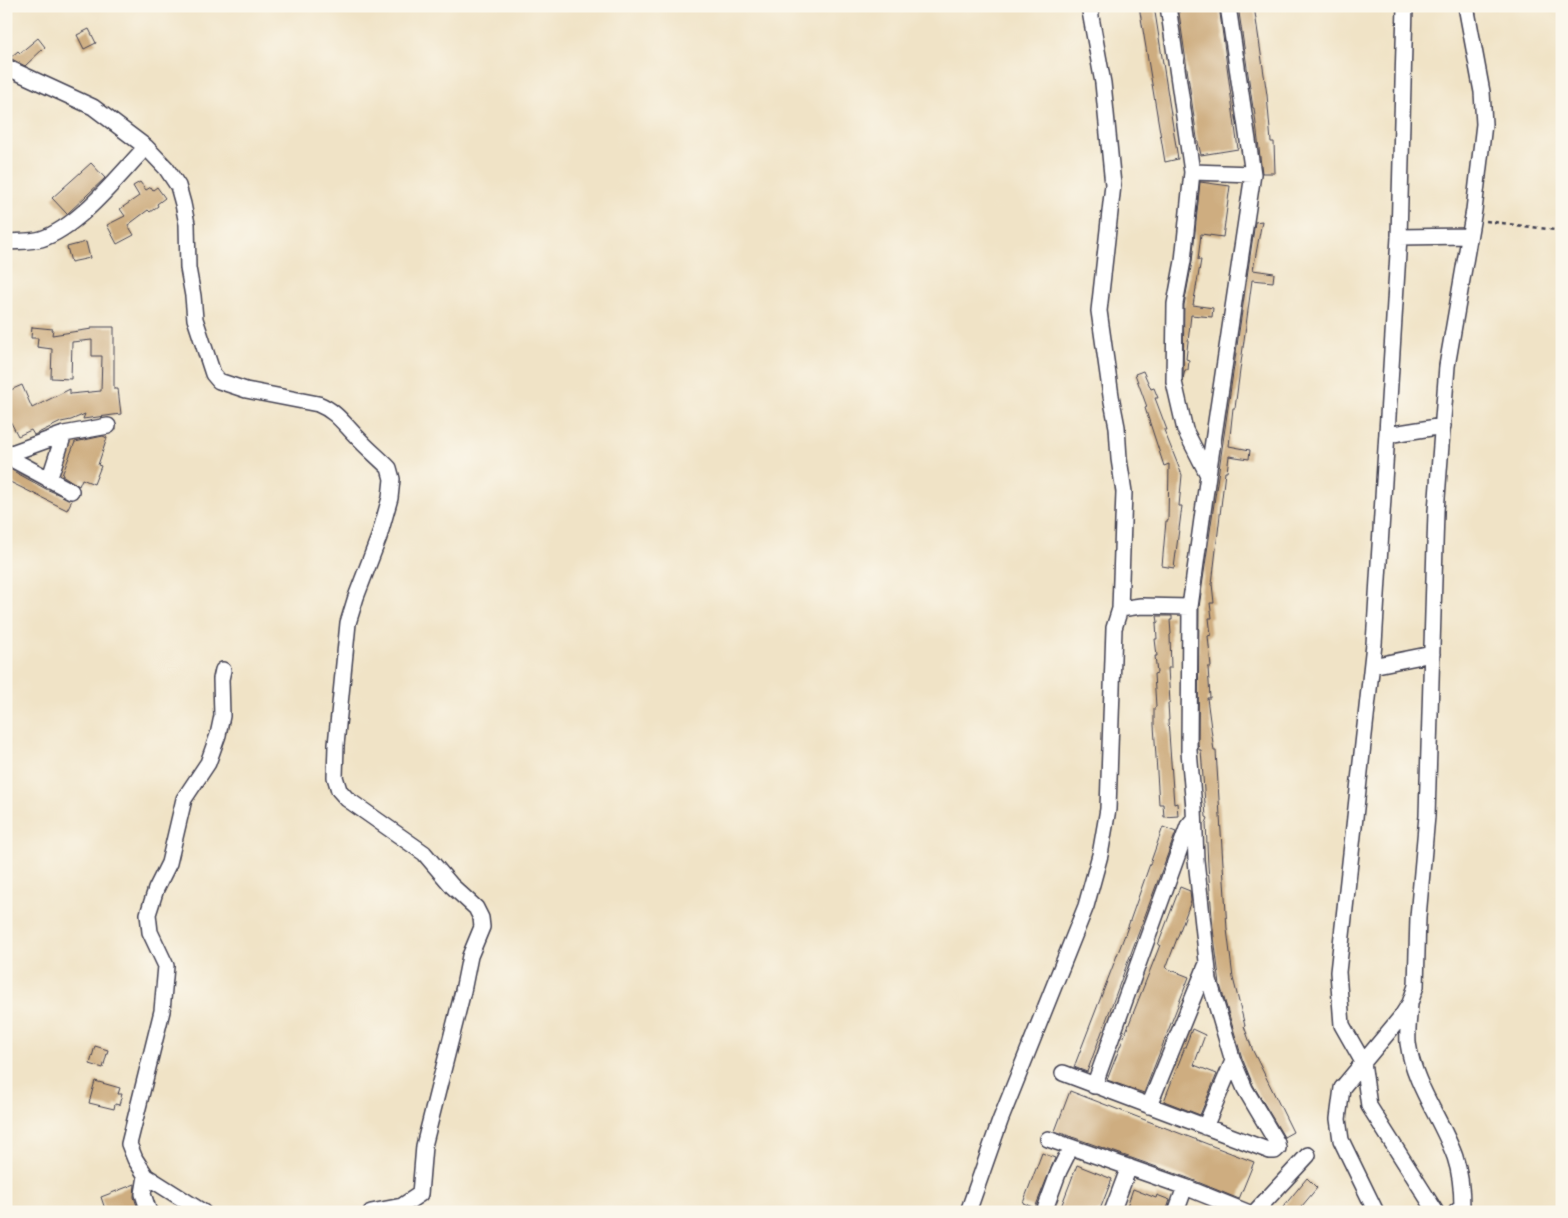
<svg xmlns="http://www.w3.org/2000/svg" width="1568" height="1218" viewBox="0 0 1568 1218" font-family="'Patrick Hand',sans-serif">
<rect width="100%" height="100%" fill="#fbf7ec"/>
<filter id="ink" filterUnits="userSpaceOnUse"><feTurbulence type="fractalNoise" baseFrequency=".02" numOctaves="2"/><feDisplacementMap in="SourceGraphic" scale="10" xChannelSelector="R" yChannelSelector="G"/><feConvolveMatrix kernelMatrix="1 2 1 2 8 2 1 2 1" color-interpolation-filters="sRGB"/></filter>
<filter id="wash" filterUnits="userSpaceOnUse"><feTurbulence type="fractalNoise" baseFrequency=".0096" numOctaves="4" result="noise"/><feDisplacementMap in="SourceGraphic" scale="20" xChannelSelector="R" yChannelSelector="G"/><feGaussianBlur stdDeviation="1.12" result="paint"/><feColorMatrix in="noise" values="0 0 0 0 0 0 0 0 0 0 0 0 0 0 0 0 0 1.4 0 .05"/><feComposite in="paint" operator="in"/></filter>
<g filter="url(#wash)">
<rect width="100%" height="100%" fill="#f0e3c6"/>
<g id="blocks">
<path fill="#cead80" d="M1139 6H1154L1178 159 1165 162Z
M1178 6H1219L1238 149 1201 155 1197 138Z
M1238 6H1254L1267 95 1271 142H1274L1275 173H1262L1254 108H1253Z
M89 29 96 43 84 49 77 35Z
M38 38 45 47 25 66 10 58 18 51 20 53Z
M91 163 105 178 67 214 52 198Z
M140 182 146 190 151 187 153 190 157 187 165 198 157 204 158 206 150 212 148 210 128 225 134 235 117 244 107 225 125 216 120 209 139 196 133 186Z
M1200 182 1230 186 1223 237 1201 234 1198 260H1201L1193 305 1213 308 1212 317 1191 315 1186 359 1189 360 1188 370H1185L1183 379 1184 305 1192 262Z
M1262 221 1253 270 1274 273 1273 282 1252 280 1235 408H1233L1229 446 1250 450 1249 459 1229 456 1227 472H1225L1212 584 1214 603H1210L1212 618H1209L1211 635 1208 636 1211 667H1208L1210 698H1207L1214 751H1216L1227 929 1233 978 1245 1026H1244L1253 1051 1293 1132 1284 1137 1253 1085 1242 1058 1220 985 1213 929 1208 866 1206 823 1208 818 1206 817 1201 750H1199L1198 744 1199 607 1255 222Z
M86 242 90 258 71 262 67 247Z
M32 327 53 329 52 335 92 329V327H114V389H118L121 414 83 419 85 414 71 420 61 422 34 435 31 430 18 436 8 417 10 416 6 407V392L22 385 32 408 70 389V394L101 391 102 356H92V340L72 342 71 379 51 378 52 349 37 347 38 338H31Z
M1143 371 1151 389 1154 388 1158 398H1155L1167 430H1164L1182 475 1179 506H1182L1174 568 1162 566 1166 521H1168L1169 464 1164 466 1145 408 1147 407 1135 374Z
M103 436 107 438 98 465 101 466 94 484 82 479 79 486 62 475 75 442Z
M6 467 46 489 72 500 67 510 6 480Z
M1157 616H1172V620H1170L1171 634 1170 635 1171 668H1168L1170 703H1168L1169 720H1168L1174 804 1177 803 1178 816 1164 817 1163 804H1159L1154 725V708L1156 707 1154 674 1157 673 1155 656H1157L1155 639H1157L1156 623 1158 622Z
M1163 827 1176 832 1087 1072 1074 1067 1126 932Z
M1180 887 1190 891 1191 901 1166 968 1189 977 1144 1093 1107 1080 1160 945H1158Z
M1192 1029 1205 1035 1194 1065 1217 1074 1200 1115 1164 1101Z
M95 1046 108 1050 103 1068 90 1064Z
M95 1081 120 1088 118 1094H122L119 1105 115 1104 114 1109 89 1103Z
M1070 1091 1254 1162 1239 1199 1188 1178 1055 1131Z
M1042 1153 1055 1158 1035 1208 1023 1203Z
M1077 1165 1112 1179 1099 1212H1059Z
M1307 1178 1317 1188 1297 1212H1279Z
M135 1184 134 1197 139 1212H106L101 1197Z
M1133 1189 1156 1198 1157 1195 1170 1200 1166 1212H1132L1126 1209Z"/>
</g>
</g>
<g filter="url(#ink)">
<use href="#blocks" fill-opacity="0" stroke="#413f50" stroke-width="1"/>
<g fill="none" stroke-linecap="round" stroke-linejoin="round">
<defs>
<path id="minor" d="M1168 6 1192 172 1183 261 1175 304 1174 382 1185 430 1208 475
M1405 6 1399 237 1374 644 1338 972 1342 1025 1363 1062 1369 1106 1436 1212
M6 67 93 107 146 147 166 168 178 186 183 204 187 224 188 268 193 296 195 319 213 374 219 381 246 390 318 404C336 411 344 424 357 437 367 448 378 457 389 468L392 479 390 498 379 537 356 597 348 623 336 745 335 777 339 790 347 799 424 853 452 886 476 908 481 918 482 927 470 956 463 991 424 1146 420 1194 402 1206 371 1212
M1192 172 1253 174
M1399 237 1469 236
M6 242C17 241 31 242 41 239 79 227 119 175 146 147
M64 434 108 426
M1387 435 1443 426
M6 455 64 434 49 480
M6 456 71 491
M1120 609 1141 606 1190 607
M1372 666 1432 654
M1410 1004C1409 1017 1407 1031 1408 1043 1414 1085 1441 1118 1455 1157 1460 1172 1462 1191 1462 1207L1456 1212
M1063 1073 1270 1151H1275L1278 1148 1277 1143 1245 1089 1233 1061 1209 980 1196 860 1194 808 1189 751 1190 607 1208 475 1253 174 1228 6
M1094 1086 1188 826 1193 820
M1149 1106 1206 966
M1205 1127 1233 1061
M1048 1139 1071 1147
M146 1176 143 1194 149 1212
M203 1212 146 1176 135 1159 129 1144 162 1011 166 966 150 932 148 914 156 889 169 863 184 799 208 763 218 735 222 716 221 679 223 670
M968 1212 1000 1121 1086 906 1100 855 1108 809 1114 628 1120 609 1124 492 1119 459 1117 427 1111 396 1099 311 1113 185 1103 83 1089 6
M1044 1212 1059 1171 1071 1147 1185 1187 1247 1212
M1112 1212 1129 1167
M1176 1212 1185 1187
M1255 1212 1308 1155
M1376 1212 1341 1140 1338 1119 1342 1088 1401 1017 1410 1003 1416 986 1418 917 1427 816 1436 511 1447 366 1474 210 1484 124 1482 92 1466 6"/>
</defs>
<use href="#minor" stroke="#413f50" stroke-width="18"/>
<path stroke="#413f50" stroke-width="2.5" stroke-dasharray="4 4" stroke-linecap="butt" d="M1486 221 1562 231"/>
<use href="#minor" stroke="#fff" stroke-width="15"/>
</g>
</g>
<rect width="1568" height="1218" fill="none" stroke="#fbf7ec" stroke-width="25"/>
</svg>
